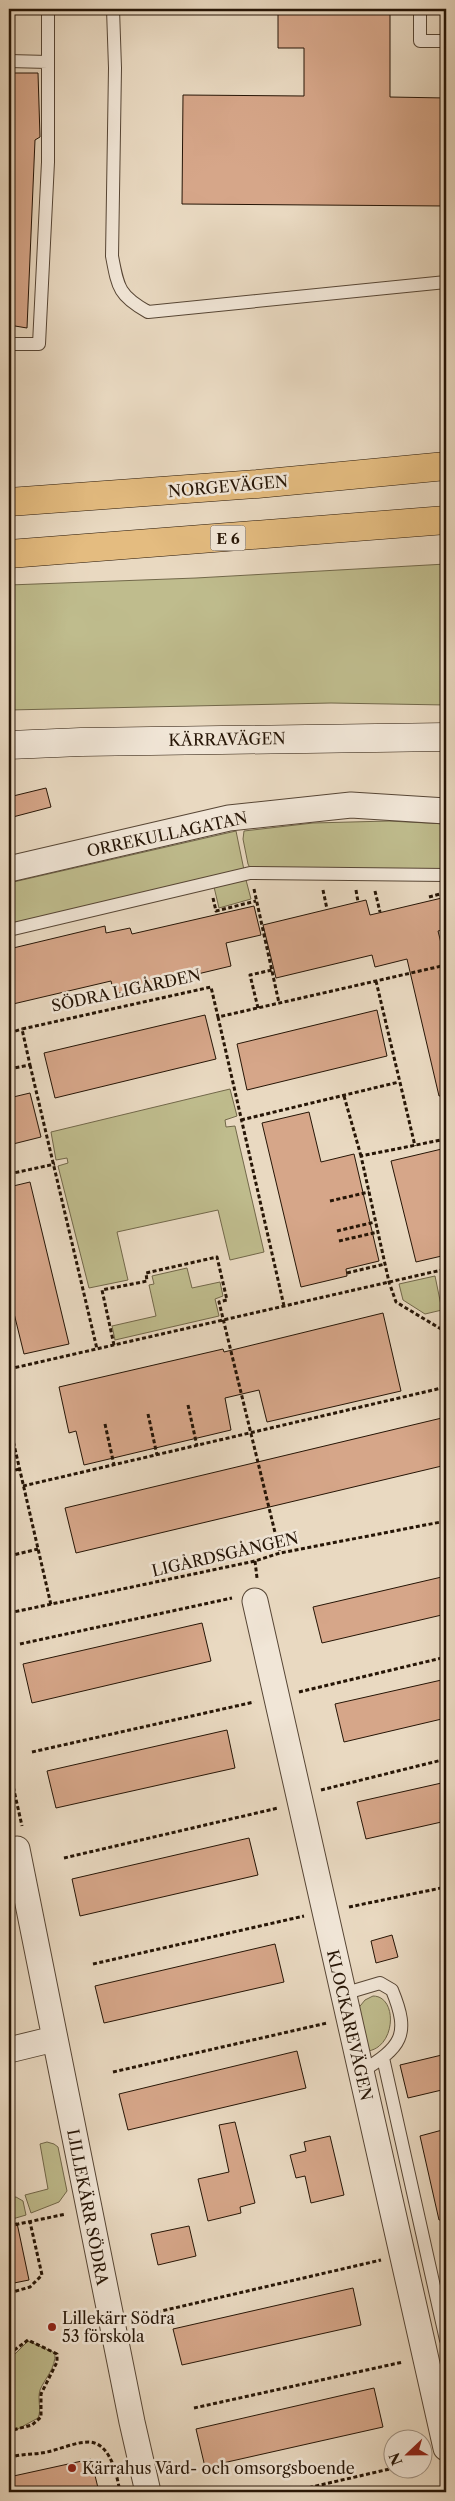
<svg xmlns="http://www.w3.org/2000/svg" width="455" height="2501" viewBox="0 0 455 2501" font-family="'Libre Caslon Text',serif">
<rect width="100%" height="100%" fill="#e9d9c1"/>
<filter id="stains"><feTurbulence type="fractalNoise" baseFrequency=".004" numOctaves="4"/><feColorMatrix values="0 0 0 0 .2 0 0 0 0 .09 0 0 0 0 .02 0 0 0 .5 -.17"/></filter>
<radialGradient id="worn" r=".72"><stop offset=".6" stop-color="#630" stop-opacity="0"/><stop offset="1" stop-color="#630" stop-opacity=".3"/></radialGradient>
<path fill="#bfbc8d" stroke="#72684a" d="M446 564V705L331 703 9 710V585L196 578Z
M389 821 446 824V872L250 868 248 864 243 839 244 831 313 823Z
M236 831 244 870 9 926V883Z
M246 880 251 899 219 908 214 887Z
M230 1089 237 1116 225 1120 226 1127 235 1126 264 1252 230 1260 218 1210 117 1232 128 1280 89 1288 58 1166 68 1163 67 1158 56 1160 51 1132Z
M187 1268 192 1288 220 1282 223 1296 215 1299 219 1316 115 1340 112 1326 156 1316 149 1285 154 1284 152 1276Z
M435 1276 442 1310 425 1314 403 1300 399 1284Z
M373 1996C398 1996 396 2047 368 2051L356 2011 365 2000Z
M47 2142 54 2144 58 2147 67 2191 59 2202 31 2213 25 2195 48 2189 40 2144Z
M16 2197 23 2201 26 2215 9 2220V2198Z
M28 2341 55 2353C56 2368 45 2378 40 2390 37 2400 42 2409 38 2418L16 2430H10L9 2356 14 2355Z"/>
<path fill="#d6a689" stroke="#261506" d="M278 9H390V97L446 98V206L182 204 183 95 304 96V48H278Z
M9 73H38L40 137 35 140 27 328 9 325Z
M46 788 51 807 9 818V797Z
M446 897V929L438 931 446 963V1095L439 1096 407 959 375 967 372 955 276 978 263 925 366 900 370 915Z
M254 906 261 935 226 943 231 966 114 994 111 981 13 1004 9 985V949L105 926 106 933 130 928 132 934Z
M377 1010 387 1056 247 1090 237 1044Z
M205 1015 216 1059 55 1098 44 1053Z
M30 1093 41 1137 9 1145V1098Z
M309 1112 321 1162 354 1154 379 1261 346 1269 347 1276 301 1287 262 1123Z
M446 1148V1255L416 1262 391 1161Z
M30 1182 69 1344 24 1354 9 1293V1187Z
M383 1313 401 1391 267 1422 259 1390 225 1398 231 1430 84 1465 76 1431 69 1433 59 1387 223 1349 224 1352Z
M446 1417V1465L76 1553 65 1508Z
M446 1576V1614L322 1643 313 1607Z
M202 1623 211 1661 32 1703 23 1664Z
M446 1679V1718L344 1742 335 1704Z
M227 1730 235 1768 56 1808 47 1771Z
M446 1782V1821L366 1839 357 1802Z
M249 1838 258 1875 80 1916 72 1879Z
M392 1935 398 1957 376 1963 371 1941Z
M275 1944 284 1982 104 2023 95 1986Z
M297 2051 306 2088 128 2130 119 2094Z
M446 2054V2089L408 2098 400 2065Z
M235 2122 255 2203 240 2207 241 2213 208 2221 198 2179 229 2172 219 2125Z
M446 2129V2219L439 2220 420 2136Z
M330 2136 344 2195 311 2203 305 2176 296 2178 290 2155 306 2151 304 2142Z
M17 2223 29 2280 9 2284V2224Z
M189 2226 196 2256 158 2265 151 2234Z
M353 2288 361 2325 182 2365 173 2329Z
M374 2388 383 2427 205 2467 196 2429Z
M91 2459 99 2492H9V2477Z"/>
<g fill="none" stroke-linecap="round" stroke-linejoin="round">
<defs>
<path id="lane" d="M113 9 115 68 112 256C118 288 119 296 148 312L446 282
M420 9V41H446
M9 61 48 62V9
M9 344H39L48 162V62
M9 930 250 873 446 875
M343 1994 380 1983 392 1990C411 2036 401 2047 361 2072
M383 2058 446 2340"/>
<path id="street" d="M9 869 229 818 351 805 446 811
M255 1601 446 2448
M17 1849 132 2422 148 2492
M9 2050 54 2039"/>
<path id="secondary" d="M9 745 81 742 446 737"/>
<path id="highway" d="M9 502 257 484 446 466
M9 554 446 520"/>
</defs>
<use href="#lane" stroke="#574635" stroke-width="14"/>
<use href="#street" stroke="#574635" stroke-width="27"/>
<use href="#secondary" stroke="#261506" stroke-width="29"/>
<use href="#highway" stroke="#261506" stroke-width="29"/>
<path stroke="#261506" stroke-width="3" stroke-dasharray="4 2.5" stroke-linecap="butt" d="M254 889 279 1003
M323 890 327 909
M356 890 358 902
M375 891 380 912
M429 897 440 894
M213 898 216 911 256 901
M376 981 415 1146
M258 1008 250 975 272 970
M218 1017 284 1306
M9 1033 22 1029
M30 1065 97 1349
M9 1069 30 1065 22 1029 211 987 218 1017 446 965
M344 1096 361 1156
M241 1120 399 1082
M446 1139 361 1156 389 1282 396 1302 446 1332
M9 1174 55 1164
M330 1201 369 1192
M337 1231 375 1222
M339 1241 378 1232
M347 1273 385 1264
M114 1345 102 1290 147 1281 146 1273 217 1257 227 1300 219 1302 280 1553
M9 1369 446 1269
M188 1405 197 1446
M148 1414 157 1455
M9 1423 51 1605
M105 1424 114 1465
M9 1472 19 1469
M23 1486 446 1387
M9 1556 38 1549
M255 1561 257 1578
M9 1613 255 1561 280 1553 446 1521
M20 1644 232 1598
M299 1692 446 1657
M32 1752 254 1702
M9 1768 22 1826
M321 1790 446 1759
M64 1858 278 1808
M349 1907 446 1887
M93 1964 304 1916
M113 2072 327 2023
M9 2226 66 2214
M9 2293 30 2287 42 2275 30 2222
M157 2312 381 2260
M9 2354 28 2340 57 2354V2362L41 2394V2417L32 2425 9 2431
M194 2408 403 2362
M9 2458C22 2453 34 2455 47 2452 61 2449 75 2442 89 2442 111 2443 117 2476 120 2492
M290 2492 394 2468"/>
<use href="#lane" stroke="#f1e6d7" stroke-width="12"/>
<use href="#street" stroke="#f1e6d7" stroke-width="25"/>
<use href="#secondary" stroke="#f1e6d7" stroke-width="28"/>
<use href="#highway" stroke="#e4bc80" stroke-width="28"/>
</g>
<g fill="#8f2418" stroke="#f1e6d7" stroke-width="2">
<circle cx="52" cy="2327" r="5"/>
<circle cx="72" cy="2468" r="5"/>
</g>
<g text-anchor="middle" dominant-baseline="central" stroke-width="5" stroke-linejoin="round" paint-order="stroke">
<rect fill="#f1e6d7" stroke="#635445" stroke-width="1" x="210.5" y="525.5" width="35" height="25" rx="4"/>
<g font-size="15" font-weight="bold" fill="#261506">
<text x="228" y="538">E 6</text>
</g>
<g font-size="16" fill="#261506" stroke="#f1e6d7">
<text transform="translate(228 486) rotate(-5)">NORGEVÄGEN</text>
<text transform="translate(227 739) rotate(-1)">KÄRRAVÄGEN</text>
<text transform="translate(167 834) rotate(-12)">ORREKULLAGATAN</text>
<text transform="translate(126 990) rotate(-12)">SÖDRA LIGÅRDEN</text>
<text transform="translate(225 1554) rotate(-13)">LIGÅRDSGÅNGEN</text>
<text transform="translate(350 2025) rotate(77)">KLOCKAREVÄGEN</text>
<text transform="translate(88 2207) rotate(79)">LILLEKÄRR SÖDRA</text>
</g>
<g font-size="16" fill="#261506" stroke="#f1e6d7" text-anchor="start">
<text x="62" y="2318">Lillekärr Södra<tspan x="62" dy="18">53 förskola</tspan></text>
<text x="82" y="2468">Kärrahus Vård- och omsorgsboende</text>
</g>
</g>
<rect width="455" height="2501" fill="none" stroke="#e9d9c1" stroke-width="30"/>
<rect x="10" y="10" width="435" height="2481" fill="none" stroke="#261506" stroke-width="2.5"/>
<rect x="15" y="15" width="425" height="2471" fill="none" stroke="#261506"/>
<g transform="translate(408 2454) rotate(248)"><circle r="24" fill="#f1e6d7" stroke="#a09283"/>
<path d="M0-4L9 19L0 12L-9 19Z" fill="#8f2418"/>
<text y="-8" font-size="14" font-weight="bold" text-anchor="middle" fill="#261506">N</text>
</g>
<rect width="100%" height="100%" filter="url(#stains)"/>
<rect width="100%" height="100%" fill="url(#worn)"/>
</svg>
